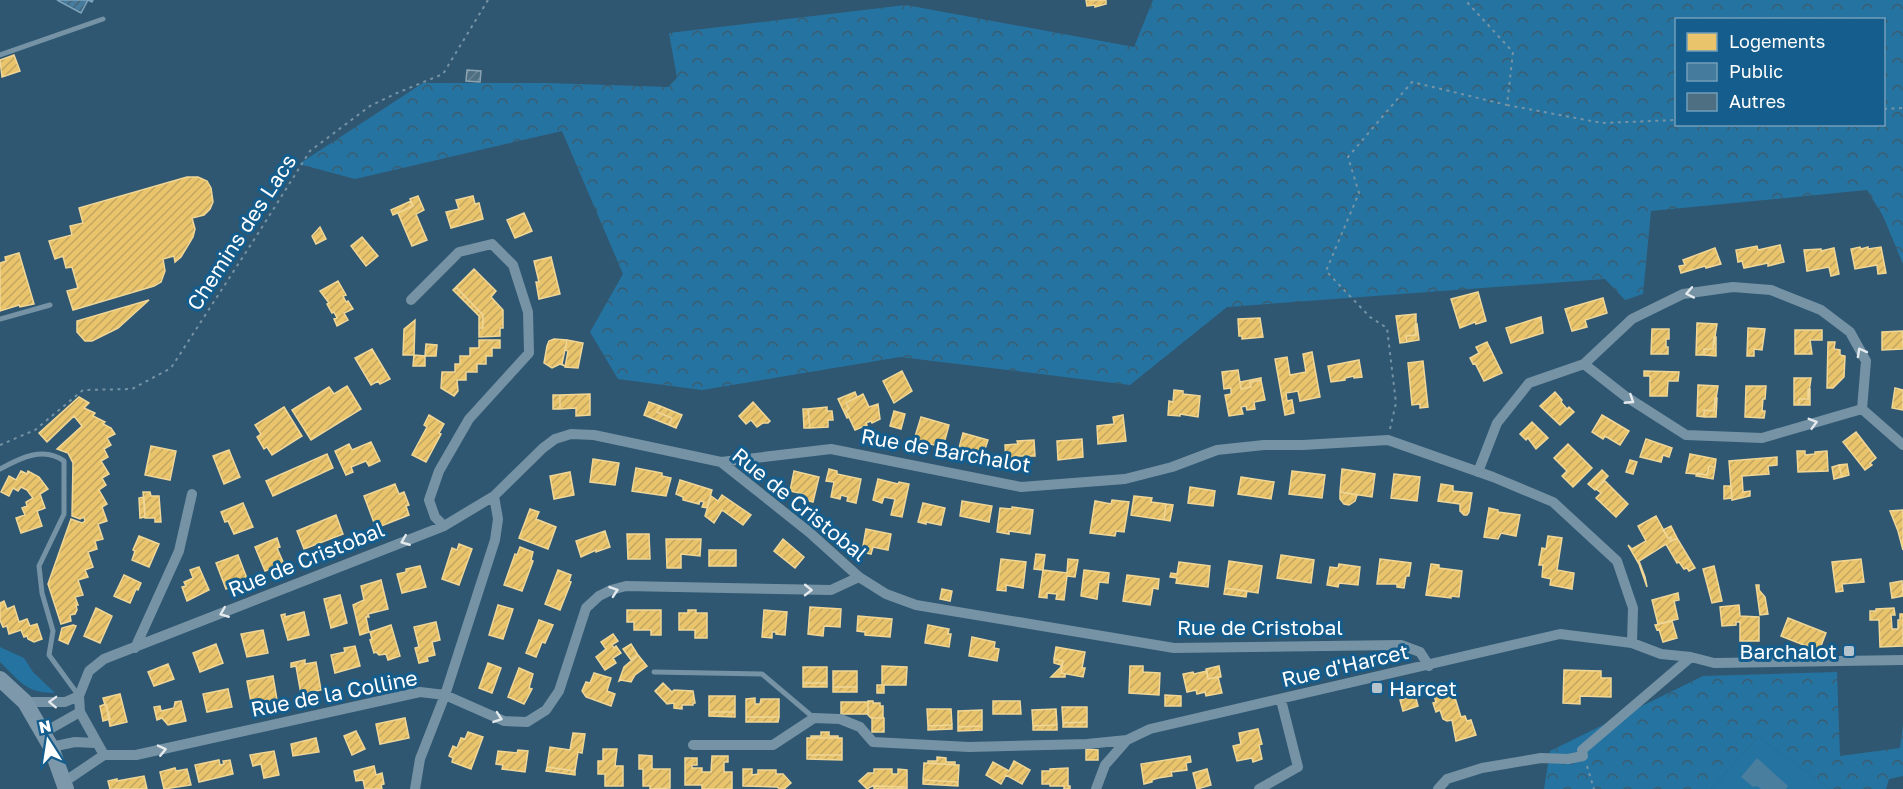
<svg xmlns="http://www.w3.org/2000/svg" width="1903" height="789" viewBox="0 0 1903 789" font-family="'Golos Text',sans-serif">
<defs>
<pattern id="forest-crowns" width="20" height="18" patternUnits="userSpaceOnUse" patternTransform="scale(1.5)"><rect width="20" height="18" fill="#2573a1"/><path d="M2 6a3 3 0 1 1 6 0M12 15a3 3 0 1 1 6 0" fill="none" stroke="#3c5c6e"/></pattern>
<pattern id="homes-hatch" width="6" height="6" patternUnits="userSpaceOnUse" patternTransform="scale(1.5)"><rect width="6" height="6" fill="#e9c46a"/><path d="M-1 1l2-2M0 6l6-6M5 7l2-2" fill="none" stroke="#c2a662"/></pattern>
<pattern id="public-hatch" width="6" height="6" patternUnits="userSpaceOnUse" patternTransform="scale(1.5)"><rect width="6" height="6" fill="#457b9d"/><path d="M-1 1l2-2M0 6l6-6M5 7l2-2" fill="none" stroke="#486474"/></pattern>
<pattern id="building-hatch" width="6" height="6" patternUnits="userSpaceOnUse" patternTransform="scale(1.5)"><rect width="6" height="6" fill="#4e6e82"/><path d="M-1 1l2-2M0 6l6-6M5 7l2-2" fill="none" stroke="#698495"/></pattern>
</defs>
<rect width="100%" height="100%" fill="#2f5771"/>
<path fill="#2573a1" d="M0 647 24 658 33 672 55 693C25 693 20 681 0 662Z
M1758 737 1830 789H1711Z"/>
<path fill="url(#forest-crowns)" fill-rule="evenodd" d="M1153 0H1903V264L1883 216 1867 190 1651 211 1643 294 1625 300 1605 279 1227 307 1130 385 900 357 702 390 618 379 590 332 623 274 562 131 355 179 299 164 423 83H547L668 87 677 78 669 33 906 5 1134 47ZM1676 20H1884V124H1676Z
M1837 672 1840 756 1900 748 1903 725V776L1889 779 1886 789H1830L1758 737 1711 789H1544L1550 751 1703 676Z"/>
<path fill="#4a7e9f" d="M1757 758 1788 786 1786 789H1761L1757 786 1753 787 1741 777Z"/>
<path fill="url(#homes-hatch)" stroke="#f0d697" stroke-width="1.5" d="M1086 0H1106V4L1095 7V5L1087 6Z
M14 55 20 71 2 77 0 60Z
M187 177H198L207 181 211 188 213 202 210 209 204 215 192 218 195 229 193 237 181 257 175 262 174 256 163 259 165 271 161 282 154 286 73 310 67 291 78 288 72 267 66 268 63 256 55 259 49 241 72 235 70 226 83 223 79 208Z
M418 196 424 210 416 214 427 240 412 246 398 213 413 206 410 199Z
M473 196 475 204 479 203 483 219 451 228 446 212 459 209 456 200Z
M411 201 413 206 393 215 391 210Z
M524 213 532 231 515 238 507 220Z
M320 227 326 239 316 244 312 236Z
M362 237 378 256 366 266 351 246Z
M1780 245 1784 262 1768 266V263L1744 268 1742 261 1738 262 1736 250 1757 246 1758 250Z
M1860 247 1861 249 1868 247V249L1881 247 1886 273 1878 274 1877 265 1855 269 1851 249Z
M1715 248 1721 264 1706 268 1705 266 1681 273 1679 266 1685 265 1683 260Z
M1834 248 1839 274 1831 276 1829 267 1807 271 1804 250 1821 249V251Z
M19 253 34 304 20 307 19 305 0 311V263L6 261 5 257Z
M551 257 560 294 539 299 536 282H539L534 261Z
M474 269 496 291 491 297 503 310V328H500V336L479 337V328H483V315L456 287Z
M338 281 346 295 343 296 346 302 348 301 353 309 344 313 348 320 337 326 334 319 337 318 334 312 332 313 327 304 329 303 320 291Z
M456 287 483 315V328H479V316L453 290Z
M1478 292 1486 321 1476 324 1475 322 1460 328 1451 299Z
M1603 298 1607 313 1585 320 1587 327 1572 331 1565 309Z
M149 300 118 328 92 341H85L77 332V321Z
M1416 314V335L1406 336 1407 342 1400 343 1396 316Z
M1541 317 1543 333 1511 343 1506 328Z
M1260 318 1263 337 1242 339V336H1239L1238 319Z
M415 320 414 355H403L404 329Z
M1697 323 1717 324 1713 349H1704V355H1696Z
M1417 324 1419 340 1407 342 1406 336 1416 335 1415 325Z
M1748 328 1765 329 1762 350 1754 349V356H1747Z
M1652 329H1669V339H1666V347H1668V354H1651Z
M1795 330H1822V340H1810L1812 354H1795Z
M1903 331V349L1882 350V332Z
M1714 337H1716V356L1704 355V349H1713Z
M554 339 567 340 562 364 565 366 560 364 552 368 544 363 547 346 549 341Z
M479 340H500V348H492V356H486V364H477V372H466V380H457L458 391 454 396 441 388 442 372H455V364H460V356H470V348H479Z
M567 340 583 343 578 368 565 367 568 351 565 350Z
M1487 342 1502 373 1484 381 1475 363 1473 364 1470 358 1479 353 1476 347Z
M1828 342H1835L1834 349 1840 350V355L1845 356 1844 377 1833 388H1827Z
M426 344 437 345 436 356H425Z
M372 349 390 379 380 384 378 381 371 385 355 358Z
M1312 352 1320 397 1300 401 1298 391 1286 393 1287 401 1292 400 1294 413 1285 415 1275 359 1287 357 1290 375 1306 372 1303 354Z
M414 355 425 356V366H413Z
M1359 360 1362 377 1354 378V376L1345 378V380L1331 382 1328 366Z
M1423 361 1428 407 1420 408V404L1412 405 1408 363Z
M1238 370 1241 389 1251 387 1250 382 1261 380 1265 400 1254 402 1255 409 1247 410 1246 406 1241 407 1243 414 1229 416 1225 395 1231 394V388L1224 389 1222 372Z
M902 371 912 391 894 403 883 381Z
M1644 371 1679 372 1678 381H1668L1667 396H1650V376H1644Z
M1261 378V380L1250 382 1251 387 1241 389 1240 382Z
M1794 378H1811L1808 399H1799V405H1794Z
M1698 385 1718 386 1714 411 1704 410V417L1697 416Z
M347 386 361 409 311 440 292 410 329 387 334 394Z
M1746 386H1766L1765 399H1763L1762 411H1765L1764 418 1745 417Z
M1895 388 1903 390V410L1892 408Z
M1808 389H1810V405H1799V399H1808Z
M1174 390 1183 391V394L1200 396 1198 417 1180 414V416L1168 415 1169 401 1173 402Z
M855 392 857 397 846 403 849 409 846 411 849 417 847 418 838 399Z
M1555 392 1562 400 1561 402 1567 409 1569 407 1574 412 1560 425 1540 406Z
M590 394V415L576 416V408L560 409V395Z
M863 394 869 407 878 404 880 419 872 423 871 421 866 423 867 425 855 430 846 411 849 409 846 403Z
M553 395H560V409H553Z
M79 397 89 403 84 408 95 413 93 416 105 422 103 424 111 428 115 434 107 438 111 445 104 449 108 457 101 461 109 474 102 478 106 485 99 490 107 504 102 507 107 521 98 524 103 539 95 541 97 549 88 552 93 567 85 570 88 577 78 580 83 595 75 597 78 605H76L77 610 75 614 70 615 71 621 61 624 48 584 71 519 82 523 85 521 84 517 80 519 72 516 73 463 68 453 57 449 82 426 74 416 47 442 39 433Z
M1715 398H1717L1716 417H1704V410L1714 411Z
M649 402 660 406 657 412 672 418 669 425 644 415Z
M753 402 770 421 768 423H763L757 427 751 420 746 424 739 416Z
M660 406 682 415 676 428 669 425 672 418 657 412Z
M284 407 302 436 272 455 267 447 264 449 257 437 261 434 255 425Z
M827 407V411H832L833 420H828V427L810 428 808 409Z
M803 409H808L810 428H804Z
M894 411 905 414 901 429 890 426Z
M429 415 444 424 439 433 441 434 426 462 412 455 427 427 424 425Z
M1123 415 1126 441 1098 444 1097 426 1114 424 1113 417Z
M1602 415 1629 431 1620 445 1605 436 1603 439 1592 432Z
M921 417 949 425 943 447 914 440Z
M1532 422 1548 438 1536 449 1528 438 1526 440 1520 434Z
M1856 432 1876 458 1870 463 1872 465 1865 470 1843 442Z
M963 433 988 440 982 458 970 454 971 451 959 448Z
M1082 439 1083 457 1058 460 1057 441Z
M1646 439 1672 448 1669 457 1663 455 1661 462 1640 457Z
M1034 440 1035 456H1018L1019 462H1006L1005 445 1018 444 1017 441Z
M371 442 380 461 369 466 366 461 351 467 353 472 346 475 335 451 349 444 352 450Z
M1568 444 1592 468 1573 487 1562 476 1567 471 1554 458Z
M151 446 176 451 170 480 145 475Z
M229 450 240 477 224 484 213 456Z
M1797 451H1805V455L1815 454V452L1827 451 1828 471 1798 472Z
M327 454 333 468 273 496 266 481Z
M1690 454 1716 459 1715 467 1709 466 1707 475 1686 473Z
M1777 457V465L1768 466 1769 474 1742 476 1743 492 1750 491V496L1732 500 1729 461Z
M593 459 619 463 615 485 590 482Z
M1630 460 1637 462 1633 474 1626 472Z
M1847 464 1849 475 1842 477 1839 465Z
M1839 465 1842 477 1834 479 1832 467Z
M1709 466 1715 467 1713 479 1696 476 1697 473 1707 475Z
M636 468 662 473V476L671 478 666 496 632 491Z
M829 469 837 471V474L861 479 856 503 847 501 848 497 841 495 840 499 831 497 834 482 826 481Z
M1342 469 1375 474 1372 497 1340 492Z
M1602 470 1608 476 1595 490 1588 484Z
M21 471 27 474 28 471 39 477 48 489 40 494 45 508 37 511 42 526 21 533 16 518 25 515 22 508 27 506 26 502 33 498 27 490 21 487 18 491 13 488 9 496 1 492 9 476 16 480Z
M794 471 819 477 813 502 802 499 803 494 790 491Z
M1292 471 1325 475 1322 498 1289 494Z
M570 472 574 495 554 499 550 476Z
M1394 474 1420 477 1417 501 1391 498Z
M1241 477 1274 482 1271 499 1238 494Z
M878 479 898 484 899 482 909 484 902 517 891 515 895 499 884 497 882 503 873 500Z
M680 480 712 490 707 508 702 507 704 502 700 501 699 504 683 500V497L676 494Z
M1604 480 1628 504 1616 517 1596 498 1601 493 1596 489Z
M395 484 399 494 404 492 409 505 406 506 409 515 376 528 364 496Z
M1441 484 1453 486V491L1472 493 1469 512 1467 515H1464L1460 511V504L1438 501Z
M1724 486H1731L1732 498 1724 499Z
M1190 487 1215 491 1213 506 1188 503Z
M143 492H150L151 496H159L161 522H155V518H145Z
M1340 492 1357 495 1355 501 1349 505 1344 504 1340 499Z
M722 495 751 515 743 525 722 510 714 523 705 516 711 496 718 501Z
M1134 496 1152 498 1151 502 1166 504 1164 520 1131 515Z
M144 497 145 517 140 518 139 498Z
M1112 500 1129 502 1124 532 1116 531 1115 536 1090 533 1095 501 1111 504Z
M962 501 992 506 989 522 960 516Z
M243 503 253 527 234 534 228 521 225 522 221 512Z
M923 503 945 508 941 525 926 522V524L918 522Z
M1166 504 1173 505 1170 521 1164 520Z
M1012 507 1033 510 1030 534 1009 531V534L997 532 1000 508 1012 509Z
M1489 508 1498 510V512L1520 515 1516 536 1501 533 1498 539 1484 537Z
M530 509 539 512 536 519 556 527 548 549 519 538Z
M1903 510V550L1898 531 1890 511Z
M336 515 343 534 304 549 297 531Z
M1656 516 1668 538 1671 537 1670 542 1677 538 1695 568 1689 571 1687 568 1684 569 1679 562 1677 563 1666 544 1639 561 1645 577 1647 587 1639 564 1628 545 1632 549 1646 541 1638 526Z
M1671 526 1677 538 1670 542 1671 537 1668 538 1663 530Z
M866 529 891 534 888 550 873 547 871 554 862 552Z
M605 531 610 547 596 552V550L581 557 576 541Z
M627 534H649L650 559H628Z
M139 536 159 544 149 567 132 560 135 551 133 550Z
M1548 536 1562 538 1557 570 1574 573 1572 589 1550 585 1551 579 1542 577 1543 565H1539L1542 548 1546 549Z
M277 538 280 547 277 548 284 564 265 571 255 547Z
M666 539H701L700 556 681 554V568H667Z
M783 539 804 557 795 568 774 551Z
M459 544 472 549 459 585 442 579 452 548 457 550Z
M520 547 533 552 531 560 533 561 522 591 504 585 515 554 517 555Z
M709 550H736V566H709Z
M1036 554 1045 555 1043 570 1067 573 1068 559 1078 560 1075 577 1067 576 1064 600 1056 599 1057 594 1047 593V598L1039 597 1043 570 1034 569Z
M238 555 248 581 226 589 216 563Z
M1281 555 1314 560 1311 583 1277 578Z
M1001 559 1026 562 1023 588 1006 585V591L997 590Z
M1380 559 1411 563 1409 576H1406L1404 588 1397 587V584H1377Z
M1861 559 1864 582 1842 584 1843 591 1836 592 1832 562Z
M1229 561 1262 566 1258 593 1225 588Z
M1179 562 1210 566 1208 587 1176 583 1177 578 1170 577 1171 573 1177 574Z
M1339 564 1360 567 1358 585 1339 583 1338 587 1327 585 1330 567 1338 568Z
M1431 564 1439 565V568L1462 571 1459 597 1451 596V598L1426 595Z
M420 566 426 587 402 593 397 574 406 572V569Z
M1714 566 1722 601 1712 603 1703 569Z
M199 567 209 590 187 601 182 587 186 586 184 582 193 578 190 570Z
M558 570 571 575 569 581 571 582 560 610 545 604Z
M1084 570 1109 573 1108 583 1099 582 1097 599 1081 596Z
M124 575 141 583 138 590 136 589 130 603 114 596Z
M1127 575 1159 579 1158 589 1153 588 1150 605 1123 601Z
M381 580 388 609 368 614 369 617H366L369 632 360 635 353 605 364 600 361 586Z
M1902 581 1903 596 1892 598 1890 583Z
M1756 585H1759V590L1765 597 1768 614 1760 615Z
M1225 588 1247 591 1246 597 1224 594Z
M942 589 952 591 950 601 940 599Z
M1678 593 1679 600 1674 601 1678 619 1658 624 1652 600Z
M340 595 347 623 331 628 324 599Z
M4 601 7 609 14 606 19 622 27 619 30 626 37 624 42 639 34 642 28 639 27 636 24 637 21 630 9 634 7 626 3 627 0 620V603Z
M498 605 513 609 503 639 489 635Z
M1739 605 1740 616 1759 617V641H1740V622H1736V625L1722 626 1720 607Z
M810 607 841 609 840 627 824 626 823 636 808 634Z
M96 608 112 616 100 643 84 636Z
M1894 608 1895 615H1891L1892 629H1898V620H1900V614H1903V646L1880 647 1879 620H1870V611H1876V609Z
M627 610H661V635H651V630H634V622H627Z
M688 610H696V613H707V638H695V630H679V613H688Z
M764 610 787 612 785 635 776 634V632H772V638L762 637Z
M304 612 309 635 288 640 281 615 285 614V617Z
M858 616 892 619 890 637 865 635V632L857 631Z
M1788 618 1826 633 1819 651 1781 636Z
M539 620 553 625 545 643 542 642 536 657 526 653Z
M1672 621 1677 638 1663 642 1659 629 1657 630 1655 625Z
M436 622 440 640 432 642 435 655 427 657 428 661 419 663 415 648 419 647 414 627Z
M73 625 76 626 68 644 59 640 62 628Z
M391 625 400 656 388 660 386 654 379 655 376 652 374 653 370 640 372 639 370 632Z
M928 625 949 629 948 634H951L949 647 925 643Z
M263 630 268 653 247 657 241 634Z
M613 634 618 641 612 645 614 648 616 646 621 653 613 658 616 663 605 670 596 657 606 649 601 642Z
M972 637 995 642 994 648 999 649 997 661 969 656Z
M216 644 223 663 200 672 193 653Z
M631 644 638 655 631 660 623 649Z
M355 646 360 666 335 673 331 655 345 652 344 648Z
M1056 647 1085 652 1082 668H1085L1083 677 1061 673 1063 661 1054 659Z
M638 655 647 666 635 675 631 682 621 680 619 681 624 667Z
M1054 659 1063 661 1061 673 1065 674V677H1051L1061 667V665L1054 663Z
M305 660V664L316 662 321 690 301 694 296 666 291 667V663Z
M488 663 501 668 492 693 479 688Z
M168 664 174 679 154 686 148 672Z
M882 666 907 667 906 685H884V693H877V685H882Z
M1130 666H1143V672L1160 673 1159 695 1129 693Z
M1219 666 1221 677 1208 679 1206 669Z
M803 667H827V683H803Z
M519 668 533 674 529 688 532 689 524 704 508 697Z
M1564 670 1601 671V678H1611V697L1580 696V704L1563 703Z
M833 671H857V687H833Z
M1207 671 1208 679 1218 677 1222 693 1206 696 1205 692 1197 694 1196 690 1187 692 1183 674 1193 672 1194 674Z
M594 673 611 678 607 691 615 694 611 706 586 697 582 691 586 682 590 683Z
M273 676 277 700 259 703V701L251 702 247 681Z
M663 683 672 692 674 690 693 691 695 703H693V705H682V709L674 708V703L667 704 655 691Z
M803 683H827V687H803Z
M1451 685 1461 717 1465 716 1467 721 1471 720 1476 735 1456 741 1452 720 1447 721 1443 719 1440 710 1436 712 1433 703 1436 702 1432 690Z
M833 687H857V692H833Z
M228 689 232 707 207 712 203 694Z
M120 694 127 722 110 726 106 704 105 705 103 698Z
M1165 695 1181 696V706H1165Z
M1415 695 1418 706 1403 711 1400 700Z
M709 696H735V712H709Z
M755 698V704H760L761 699H779V717H746V699Z
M181 701 186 721 168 725 162 718 157 720 154 707 160 706 161 711 174 708 175 702Z
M868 701H873V703H880V706H883V718H871L868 715Z
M993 701H1020L1021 714H993Z
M841 702H868V714H841Z
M106 704 110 719 103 721 100 706Z
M1062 707H1087V722L1063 723Z
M927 709H951L952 725 928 726Z
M1056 709 1057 725 1033 726 1032 710Z
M982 710V726L958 727V711Z
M709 712H735V717L709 716Z
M746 717H779L778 722H746Z
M405 718 409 738 380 744 376 724Z
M872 718H884V732H872Z
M1087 722V727H1063V723Z
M952 725V729L928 730V726Z
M1057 725V730H1033V726Z
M982 726V730L958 731V727Z
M1258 729 1262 744 1259 745 1262 759 1253 762 1252 758 1237 761 1233 746 1241 744 1239 733Z
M356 731 365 749 352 755 344 736Z
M468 732 483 737 471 769 452 762 453 758 449 756 453 746 457 748 461 738 465 739Z
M821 732H829V736H838V738H811V736H821Z
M573 733 585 734 582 753 578 752 575 771 547 767 550 747 570 750Z
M316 738 319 752 293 756 291 744Z
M807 738H842V755H807Z
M603 749H617L615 766H623V786H605V774H598V761H603Z
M1086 749 1098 750V760H1086Z
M518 750 528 751 525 772 502 769 503 765 496 764 498 751 517 753Z
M274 751 279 775 264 778 261 764 253 766 250 755Z
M639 755 652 756V769H670V788L650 789V786H643V769H639Z
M807 755H842V760L807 759Z
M712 756H728V762H724V772H732V789H702V785H685V758H697V765H692V768H702V772H711Z
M1190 756 1191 762 1186 763 1187 770 1171 772 1172 776 1158 778 1152 780V782L1144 784 1141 764Z
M937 757 946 758V762H955V765L928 763V761H937Z
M219 760 220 765 224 764 223 761 230 760 233 774 199 782 195 765Z
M1014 761 1030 770 1022 784 1006 775 1001 784 986 775 993 762 1009 771Z
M924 763 959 765 958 782 923 780Z
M374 766 376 775 382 773 384 784 381 785 382 789H365L363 780 356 781 354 771Z
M547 767 575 771V775L546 771Z
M175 768 176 771 187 769 191 785 164 789 160 772Z
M1068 768V786H1070V789H1064V786H1050V784H1042V771H1050V769Z
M743 769H752V775L758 774V770H776V774H783L791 783 784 789H780L777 787 743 786Z
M874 769H892V774H898V769L907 770V787L872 786 867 789 859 781 868 773H874Z
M1207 769 1211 785 1197 789 1193 773Z
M144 776 147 789H110L108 781 117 779V781Z
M923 780 958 782V786L923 784Z
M874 786 907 787V789H874Z"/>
<path fill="url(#public-hatch)" stroke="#7da3ba" stroke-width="1.5" d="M57 0H93L92 2 88 0 81 13Z"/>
<path fill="url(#building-hatch)" stroke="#8ba3b3" stroke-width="1.5" d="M467 70 481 71 480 82 466 81Z"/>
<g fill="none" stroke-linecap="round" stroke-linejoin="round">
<path stroke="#7693a5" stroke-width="2" stroke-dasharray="3 4.5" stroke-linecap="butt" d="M1507 105 1602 123 1676 120
M1884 109 1903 108
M1390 429 1396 403 1387 328 1370 317 1326 271 1359 193 1348 157 1412 82 1507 105 1513 52 1465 0
M0 445 35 430 83 390 132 389 171 368 259 232 310 151 370 106 397 93 443 74 488 0
M1587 766 1594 789"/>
<path stroke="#7693a5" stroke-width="5" d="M0 55 103 19
M0 319 50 305
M0 469C20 458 44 446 64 461V514L39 566 42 593 53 631 49 655 79 696
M654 672 762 674 814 718"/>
<path stroke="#7693a5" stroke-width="10" d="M411 300 459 252 492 244 513 265 528 312 529 353 469 419 439 471 429 500 435 517 444 526
M1584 364 1625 396 1686 435 1762 438 1862 409
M721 462 831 449 1021 487 1125 479 1172 467 1217 450 1264 445H1303L1388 440 1493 477 1553 502 1617 561 1633 608 1632 643
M1478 472 1497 423 1529 383 1584 364 1632 319 1683 294 1733 287 1771 290 1821 310 1850 332 1866 361 1862 409 1903 445
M135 648 179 551 192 494
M25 702H65L79 696
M43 733 80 712
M693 745H773L814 718 840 719 860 727 873 742 969 747 1087 744 1127 740
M51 747 75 742 95 743
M104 755 80 712 79 696 89 671 104 659 444 526 494 496 543 448 555 439 571 434 594 435 721 462 809 532 859 577 886 594 916 605 1174 648 1401 645 1420 652 1429 666
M64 782 104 755H136L420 692 445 695 504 721 527 722 546 710 559 691 586 608 599 596 611 590 626 586 831 590 859 577
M415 789 420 759 445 695 495 540 498 519 494 496
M1096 789 1105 765 1127 740 1150 729 1560 634 1632 643 1661 654 1691 657 1714 663 1903 660
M1259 789 1298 767 1281 700
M1438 789 1447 779 1482 768 1541 758 1568 759 1583 756 1582 750 1691 657"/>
<path stroke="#7d98aa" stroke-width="16" d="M0 679 25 702 51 747 66 789"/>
</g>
<defs><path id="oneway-chevron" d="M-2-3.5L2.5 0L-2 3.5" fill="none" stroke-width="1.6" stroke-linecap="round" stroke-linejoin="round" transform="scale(1.5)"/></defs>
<g stroke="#e4e9ed">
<use href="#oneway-chevron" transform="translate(1690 293) rotate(169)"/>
<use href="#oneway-chevron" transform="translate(1861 352) rotate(-119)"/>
<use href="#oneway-chevron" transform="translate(1630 400) rotate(33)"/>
<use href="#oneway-chevron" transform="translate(1813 423) rotate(-16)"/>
<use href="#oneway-chevron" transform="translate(405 541) rotate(158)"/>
<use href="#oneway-chevron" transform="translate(808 590) rotate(1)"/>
<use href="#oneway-chevron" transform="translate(614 591) rotate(-19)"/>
<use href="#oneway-chevron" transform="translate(224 613) rotate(158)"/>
<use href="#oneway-chevron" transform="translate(53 702) rotate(-178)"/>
<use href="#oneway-chevron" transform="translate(498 718) rotate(19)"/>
<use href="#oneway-chevron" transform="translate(162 750) rotate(-13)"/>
</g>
<g fill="#b6c4cd" stroke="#145d8c" stroke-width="2">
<rect x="1843" y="645" width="12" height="12" rx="3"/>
<rect x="1371" y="682" width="12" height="12" rx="3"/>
</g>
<g text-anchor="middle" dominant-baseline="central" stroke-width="6" stroke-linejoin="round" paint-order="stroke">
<g font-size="21" fill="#fff" stroke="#145d8c">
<text transform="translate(241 232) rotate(-57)">Chemins des Lacs</text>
<text transform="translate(946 450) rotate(10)">Rue de Barchalot</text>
<text transform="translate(800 504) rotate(39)">Rue de Cristobal</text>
<text transform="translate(306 559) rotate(-22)">Rue de Cristobal</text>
<text x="1260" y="627">Rue de Cristobal</text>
<text transform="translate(1345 665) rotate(-13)">Rue d'Harcet</text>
<text transform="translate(334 693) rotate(-11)">Rue de la Colline</text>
</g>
<g font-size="21" fill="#fff" stroke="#145d8c" text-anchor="end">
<text x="1837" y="651">Barchalot</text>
<text x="1389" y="688" text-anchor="start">Harcet</text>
</g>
</g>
<rect x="1675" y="18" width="210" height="108" fill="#145d8c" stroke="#729eba" stroke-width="1.5"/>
<rect x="1687" y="33" width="30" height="18" fill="#e9c46a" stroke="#729eba" stroke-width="1.5"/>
<text x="1729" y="48" font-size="18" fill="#ffffff">Logements</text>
<rect x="1687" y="63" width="30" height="18" fill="#457b9d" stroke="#729eba" stroke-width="1.5"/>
<text x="1729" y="78" font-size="18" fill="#ffffff">Public</text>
<rect x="1687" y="93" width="30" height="18" fill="#4e6e82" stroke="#729eba" stroke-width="1.5"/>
<text x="1729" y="108" font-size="18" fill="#ffffff">Autres</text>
<g transform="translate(48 741) rotate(348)" stroke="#145d8c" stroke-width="4.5" paint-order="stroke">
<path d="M0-4.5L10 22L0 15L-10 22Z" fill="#ffffff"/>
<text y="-9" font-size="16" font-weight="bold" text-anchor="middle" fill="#ffffff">N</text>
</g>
</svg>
